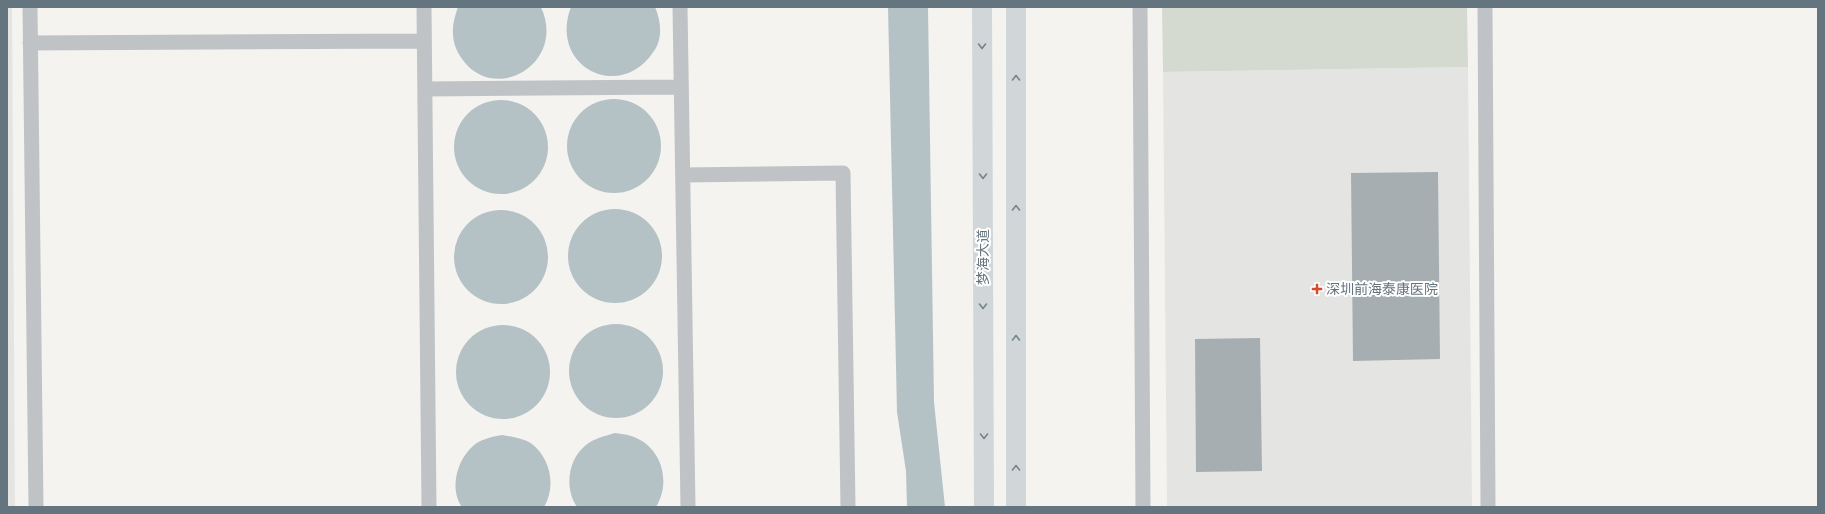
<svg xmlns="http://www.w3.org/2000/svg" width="1825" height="514" viewBox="0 0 1825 514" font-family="Roboto,'Noto Sans SC',sans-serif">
<rect width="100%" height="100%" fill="#f4f3f0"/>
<path fill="#e4e5e3" d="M7 7H12L15 507H7Z
M1468 67 1472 507H1167L1163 72Z"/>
<path fill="#d5dad1" d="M1162 7H1467L1468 67 1163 72Z"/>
<path fill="#b5c2c5" d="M458 7H541C567 64 494 105 462 59 450 42 451 26 458 7Z
M571 7H655C661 21 663 38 654 51 621 103 548 67 571 7Z
M888 7H928L934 402 945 507H907L906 471 897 412Z
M567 146a47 47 0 1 1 94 0a47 47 0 1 1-94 0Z
M454 147a47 47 0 1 1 94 0a47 47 0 1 1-94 0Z
M568 256a47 47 0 1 1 94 0a47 47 0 1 1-94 0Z
M454 257a47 47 0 1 1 94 0a47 47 0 1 1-94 0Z
M569 371a47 47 0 1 1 94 0a47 47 0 1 1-94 0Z
M456 372a47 47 0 1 1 94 0a47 47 0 1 1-94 0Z
M615 433C620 434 626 434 631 436 661 445 672 481 656 507H577C564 488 568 459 586 445 595 438 605 436 615 433Z
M502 435C513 437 523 438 532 444 551 459 556 487 544 507H462C449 489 457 460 473 446 481 439 491 437 502 435Z"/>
<path fill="#a6aeb2" d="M1438 172 1440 359 1353 361 1351 173Z
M1260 338 1262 471 1196 472 1195 339Z"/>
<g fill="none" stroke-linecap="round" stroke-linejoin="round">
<path stroke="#bfc3c6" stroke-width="15" d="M30 7 36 507
M424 7 429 507
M680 7 688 507
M1140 7 1143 507
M1485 7 1488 507
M30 43 424 41
M425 89 681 87
M683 175 843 173 848 507"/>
<path stroke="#d1d6d9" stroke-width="20" d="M982 7 984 507
M1016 7V507"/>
</g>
<defs><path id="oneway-chevron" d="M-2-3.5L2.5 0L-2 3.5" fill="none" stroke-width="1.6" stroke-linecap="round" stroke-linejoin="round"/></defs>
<g stroke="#74848c">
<use href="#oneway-chevron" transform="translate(982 46) rotate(90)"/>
<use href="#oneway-chevron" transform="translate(1016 78) rotate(-90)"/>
<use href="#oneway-chevron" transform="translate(983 176) rotate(90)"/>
<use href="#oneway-chevron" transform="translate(1016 208) rotate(-90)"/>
<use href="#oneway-chevron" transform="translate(983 306) rotate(90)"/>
<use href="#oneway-chevron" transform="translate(1016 338) rotate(-90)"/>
<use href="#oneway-chevron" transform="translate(984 436) rotate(90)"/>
<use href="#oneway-chevron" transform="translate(1016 468) rotate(-90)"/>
</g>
<path fill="#d74a2c" stroke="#fff" stroke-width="1.5" d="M1315 283h4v4h4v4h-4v4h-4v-4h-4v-4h4z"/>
<g text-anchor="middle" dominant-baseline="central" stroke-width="4" stroke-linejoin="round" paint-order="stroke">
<g font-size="14" fill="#64757f" stroke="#fff">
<text transform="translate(983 257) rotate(-90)">梦海大道</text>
</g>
<g font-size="14" fill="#64757f" stroke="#fff" text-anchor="start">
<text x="1326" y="289">深圳前海泰康医院</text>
</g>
</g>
<rect width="1825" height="514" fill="none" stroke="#64757f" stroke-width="16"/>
</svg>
